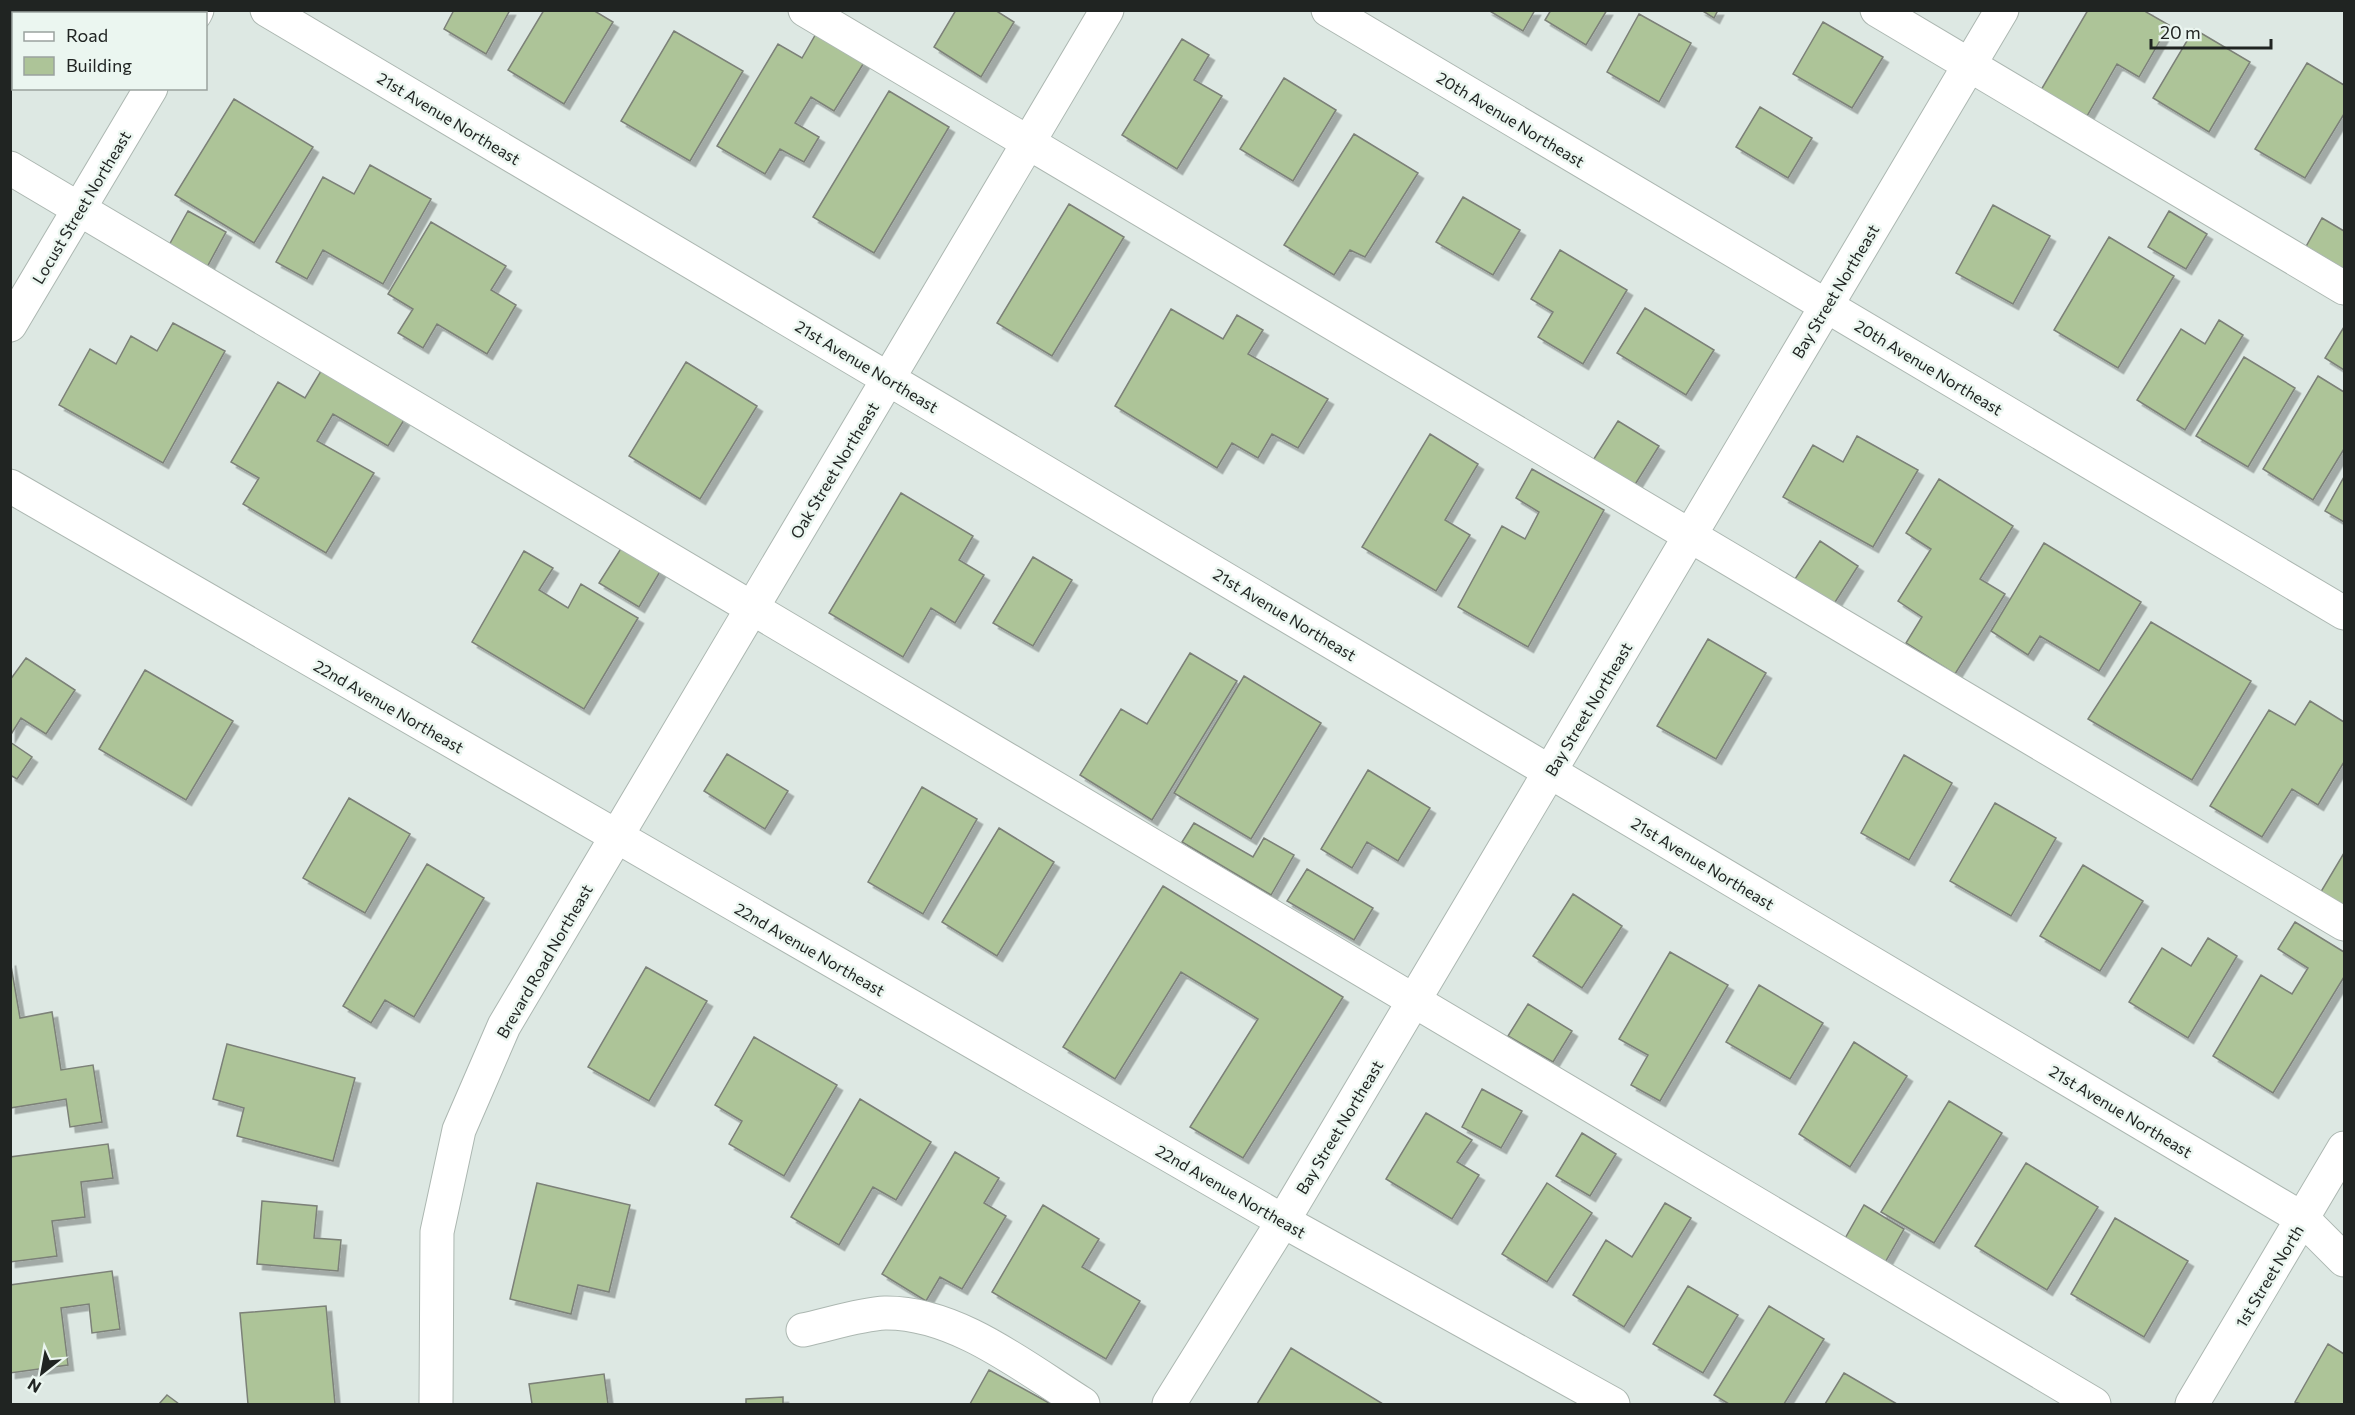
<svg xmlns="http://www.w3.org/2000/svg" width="2355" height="1415" viewBox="0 0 2355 1415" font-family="Commissioner,sans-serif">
<defs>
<filter id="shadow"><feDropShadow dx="5.5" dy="5.5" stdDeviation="0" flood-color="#0004"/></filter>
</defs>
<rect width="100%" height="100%" fill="#dde8e3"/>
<path fill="#adc498" stroke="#7c8178" stroke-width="1.5" filter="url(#shadow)" d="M10 10H76L81 14H14V60L10 66Z
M454 10H510L486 54 444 29Z
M544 10H593L613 22 564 104 508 70Z
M956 10H995L1014 22 981 77 934 47Z
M1488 10H1535L1523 31Z
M1551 10H1607L1586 45 1545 20Z
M1701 10H1718L1714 18Z
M2088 10H2147L2146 12 2169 25 2139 77 2117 64 2087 116 2041 90Z
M1639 14 1691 43 1659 102 1607 72Z
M1823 22 1883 57 1852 108 1793 74Z
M2194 29 2250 62 2209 132 2153 98Z
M674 31 743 71 690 161 621 121Z
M817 32 865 61 834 111 811 97 795 123 819 137 804 162 780 149 765 174 717 146 778 44 802 58Z
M1182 39 1209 55 1194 80 1222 96 1177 169 1122 135Z
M2307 63 2344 85V114L2305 178 2255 149Z
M1284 78 1336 110 1293 181 1240 149Z
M889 91 949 127 874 253 813 217Z
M234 99 313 147 254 243 175 195Z
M1760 107 1812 138 1788 178 1736 147Z
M1354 134 1418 173 1365 257 1350 250 1334 275 1284 245Z
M370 165 431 199 383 284 323 250 307 279 276 262 323 177 354 194Z
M1463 197 1520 230 1493 275 1436 242Z
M1069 204 1124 237 1052 356 997 323Z
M1993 205 2050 236 2013 304 1956 273Z
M188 211 226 232 206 269 168 247Z
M2169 211 2207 234 2186 269 2148 247Z
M2322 218 2344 231V273L2299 259Z
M431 222 506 266 491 290 516 305 487 354 437 324 423 348 398 333 413 309 388 294Z
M2109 237 2174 276 2118 368 2054 330Z
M1560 250 1627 290 1583 364 1538 337 1553 312 1531 299Z
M1645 308 1714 350 1686 395 1617 353Z
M1171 309 1223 339 1237 315 1263 330 1248 354 1328 399 1298 448 1272 434 1258 458 1232 443 1217 468 1115 406Z
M2219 320 2243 335 2185 430 2137 400 2181 329 2205 344Z
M173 323 225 351 163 463 59 405 90 349 116 364 131 336 157 351Z
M2344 327V370L2325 358Z
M2244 357 2295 388 2248 467 2196 436Z
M686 362 757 406 700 499 629 456Z
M321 371 404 420 388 446 333 414 317 441 374 473 326 553 243 504 259 478 231 462 278 382 305 398Z
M2318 376 2344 392V449L2313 500 2263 469Z
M1618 421 1659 446 1631 491 1590 465Z
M1430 434 1478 464 1445 520 1470 535 1436 591 1362 547Z
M1857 436 1918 470 1873 547 1783 497 1813 445 1843 462Z
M1532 469 1604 510 1528 647 1458 607 1502 526 1525 539 1539 512 1516 498Z
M2344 477V522L2325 511Z
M1939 479 2013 526 1980 579 2005 594 1955 674 1906 643 1922 617 1898 601 1931 549 1906 533Z
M901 493 973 536 959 560 984 575 955 623 931 608 903 657 829 613Z
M1820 541 1858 566 1832 607 1793 582Z
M2044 543 2141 602 2099 671 2040 636 2028 655 1991 631Z
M622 547 661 570 639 607 599 583Z
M524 551 553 568 539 590 568 608 581 584 638 618 584 709 472 642Z
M1033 557 1072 580 1033 646 993 623Z
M2151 622 2251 681 2192 780 2088 719Z
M1708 639 1766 673 1716 759 1657 726Z
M1190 653 1237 681 1152 820 1080 775 1121 709 1147 724Z
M26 658 75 690 46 734 21 718 10 736V680Z
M145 670 233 721 186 800 99 749Z
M1244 676 1321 723 1251 839 1174 793Z
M2310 701 2344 722V762L2318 805 2292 789 2262 837 2210 806 2269 710 2295 725Z
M10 742 32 757 17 779 10 775Z
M727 754 788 791 765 829 704 791Z
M1904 755 1952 783 1909 860 1861 833Z
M1368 770 1430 808 1398 861 1367 842 1352 868 1321 849Z
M922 787 977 819 923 914 868 882Z
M349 798 410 834 365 913 303 878Z
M1995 803 2056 838 2011 916 1950 881Z
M1194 823 1253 857 1264 838 1294 855 1271 895 1182 842Z
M999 828 1054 862 997 956 942 922Z
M2344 853V910L2319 895Z
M427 864 484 898 414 1017 385 1000 371 1023 343 1006Z
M2083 865 2143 901 2100 971 2040 936Z
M1307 869 1373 908 1354 940 1287 901Z
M1163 886 1343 997 1243 1158 1190 1127 1258 1019 1181 972 1115 1079 1063 1047Z
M1573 894 1622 926 1582 988 1533 956Z
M2295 922 2344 952V977L2273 1093 2213 1056 2261 975 2292 994 2308 968 2278 949Z
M2208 938 2237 956 2188 1038 2129 1002 2162 948 2191 966Z
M1670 952 1728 985 1660 1101 1631 1085 1648 1055 1619 1039Z
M10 960 20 1018 52 1012 61 1070 93 1065 102 1122 70 1127 66 1099 10 1108Z
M646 967 707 1001 649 1101 588 1067Z
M1759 985 1823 1023 1790 1079 1726 1042Z
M1528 1004 1572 1031 1553 1062 1508 1036Z
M754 1037 837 1085 784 1176 729 1144 742 1121 715 1105Z
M1854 1042 1907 1076 1850 1167 1799 1134Z
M227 1044 355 1078 333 1161 237 1136 244 1108 213 1099Z
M1482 1089 1522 1111 1501 1148 1462 1127Z
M860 1099 931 1142 896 1200 873 1187 839 1245 791 1217Z
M1949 1101 2002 1133 1934 1243 1881 1212Z
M1426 1113 1472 1140 1457 1162 1479 1175 1452 1219 1386 1179Z
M1582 1133 1616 1154 1590 1196 1556 1176Z
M108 1144 113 1178 81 1182 85 1217 52 1221 57 1256 10 1262V1157Z
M955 1152 999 1178 984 1203 1006 1216 962 1289 940 1277 926 1301 882 1274Z
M2026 1163 2098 1207 2047 1290 1975 1246Z
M537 1183 630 1205 609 1292 578 1285 571 1314 510 1299Z
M1547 1183 1592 1213 1547 1282 1502 1254Z
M262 1201 317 1206 314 1238 341 1240 338 1271 257 1264Z
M1665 1203 1691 1218 1624 1327 1573 1295 1606 1240 1632 1257Z
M1043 1205 1099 1239 1082 1267 1140 1301 1106 1359 992 1292Z
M1864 1205 1904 1229 1883 1266 1843 1242Z
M2115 1218 2188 1261 2144 1337 2071 1294Z
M112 1271 120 1329 92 1333 89 1304 61 1308 68 1365 10 1373V1285Z
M1688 1286 1738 1315 1703 1373 1653 1344Z
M326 1306 335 1404H248L240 1313Z
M1769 1306 1824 1339 1784 1404H1729L1714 1395Z
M2328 1344 2344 1354V1404H2301L2295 1402Z
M1291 1348 1383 1404H1257Z
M989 1370 1051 1404H970Z
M1844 1373 1897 1404H1825Z
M604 1374 608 1404H532L529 1384Z
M167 1395 179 1404H159Z
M783 1397V1404H746V1399Z"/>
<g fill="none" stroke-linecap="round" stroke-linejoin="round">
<defs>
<path id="minor" d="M267 10 2303 1219 2344 1260
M805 10 2344 924
M1328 10 2344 613
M1877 10 2344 288
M195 14 197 10
M10 168 2094 1404
M10 325 151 88
M10 486 1283 1221 1613 1404
M803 1330C827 1325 861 1314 885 1313 956 1312 1024 1367 1083 1404
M436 1404 437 1232 459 1130 504 1026 1107 10
M1169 1404 1283 1221 2002 10
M2192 1404 2344 1148"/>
</defs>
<use href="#minor" stroke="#acb7b1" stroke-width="35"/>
<use href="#minor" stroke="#fff" stroke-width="33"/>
</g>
<g text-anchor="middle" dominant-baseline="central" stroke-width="5" stroke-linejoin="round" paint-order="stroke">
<g font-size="16" fill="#202422" stroke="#ebf6f0">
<text transform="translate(449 118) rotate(31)">21st Avenue Northeast</text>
<text transform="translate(1511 119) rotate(31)">20th Avenue Northeast</text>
<text transform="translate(81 207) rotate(-59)">Locust Street Northeast</text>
<text transform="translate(1835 291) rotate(-59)">Bay Street Northeast</text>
<text transform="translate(867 366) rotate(31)">21st Avenue Northeast</text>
<text transform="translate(1929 367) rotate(31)">20th Avenue Northeast</text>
<text transform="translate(834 470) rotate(-59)">Oak Street Northeast</text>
<text transform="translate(1285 614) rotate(31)">21st Avenue Northeast</text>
<text transform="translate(389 706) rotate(30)">22nd Avenue Northeast</text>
<text transform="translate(1588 709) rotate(-59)">Bay Street Northeast</text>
<text transform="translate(1703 863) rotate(31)">21st Avenue Northeast</text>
<text transform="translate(810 949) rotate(30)">22nd Avenue Northeast</text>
<text transform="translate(544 961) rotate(-60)">Brevard Road Northeast</text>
<text transform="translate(2121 1111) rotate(31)">21st Avenue Northeast</text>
<text transform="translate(1339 1127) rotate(-59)">Bay Street Northeast</text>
<text transform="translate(1231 1191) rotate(30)">22nd Avenue Northeast</text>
<text transform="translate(2269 1276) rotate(-59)">1st Street North</text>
</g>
</g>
<rect width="2355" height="1415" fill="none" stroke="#202422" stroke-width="24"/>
<rect x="12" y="12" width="195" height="78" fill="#ebf6f0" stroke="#9aa29e" stroke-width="1.5"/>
<rect x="24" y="32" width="30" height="9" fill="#ffffff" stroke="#9aa29e" stroke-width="1.5"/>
<text x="66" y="42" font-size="18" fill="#202422">Road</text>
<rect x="24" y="57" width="30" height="18" fill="#adc498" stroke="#9aa29e" stroke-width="1.5"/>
<text x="66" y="72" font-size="18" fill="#202422">Building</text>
<g transform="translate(42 1373) rotate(211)" stroke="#ebf6f0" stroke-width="4.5" paint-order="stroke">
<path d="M0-4.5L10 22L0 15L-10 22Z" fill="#202422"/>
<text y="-9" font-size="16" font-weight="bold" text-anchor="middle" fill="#202422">N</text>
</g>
<path d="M2151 39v9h120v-9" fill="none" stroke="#202422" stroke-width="3"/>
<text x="2160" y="39" font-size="18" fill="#202422" stroke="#ebf6f0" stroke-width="4.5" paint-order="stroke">20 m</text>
</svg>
